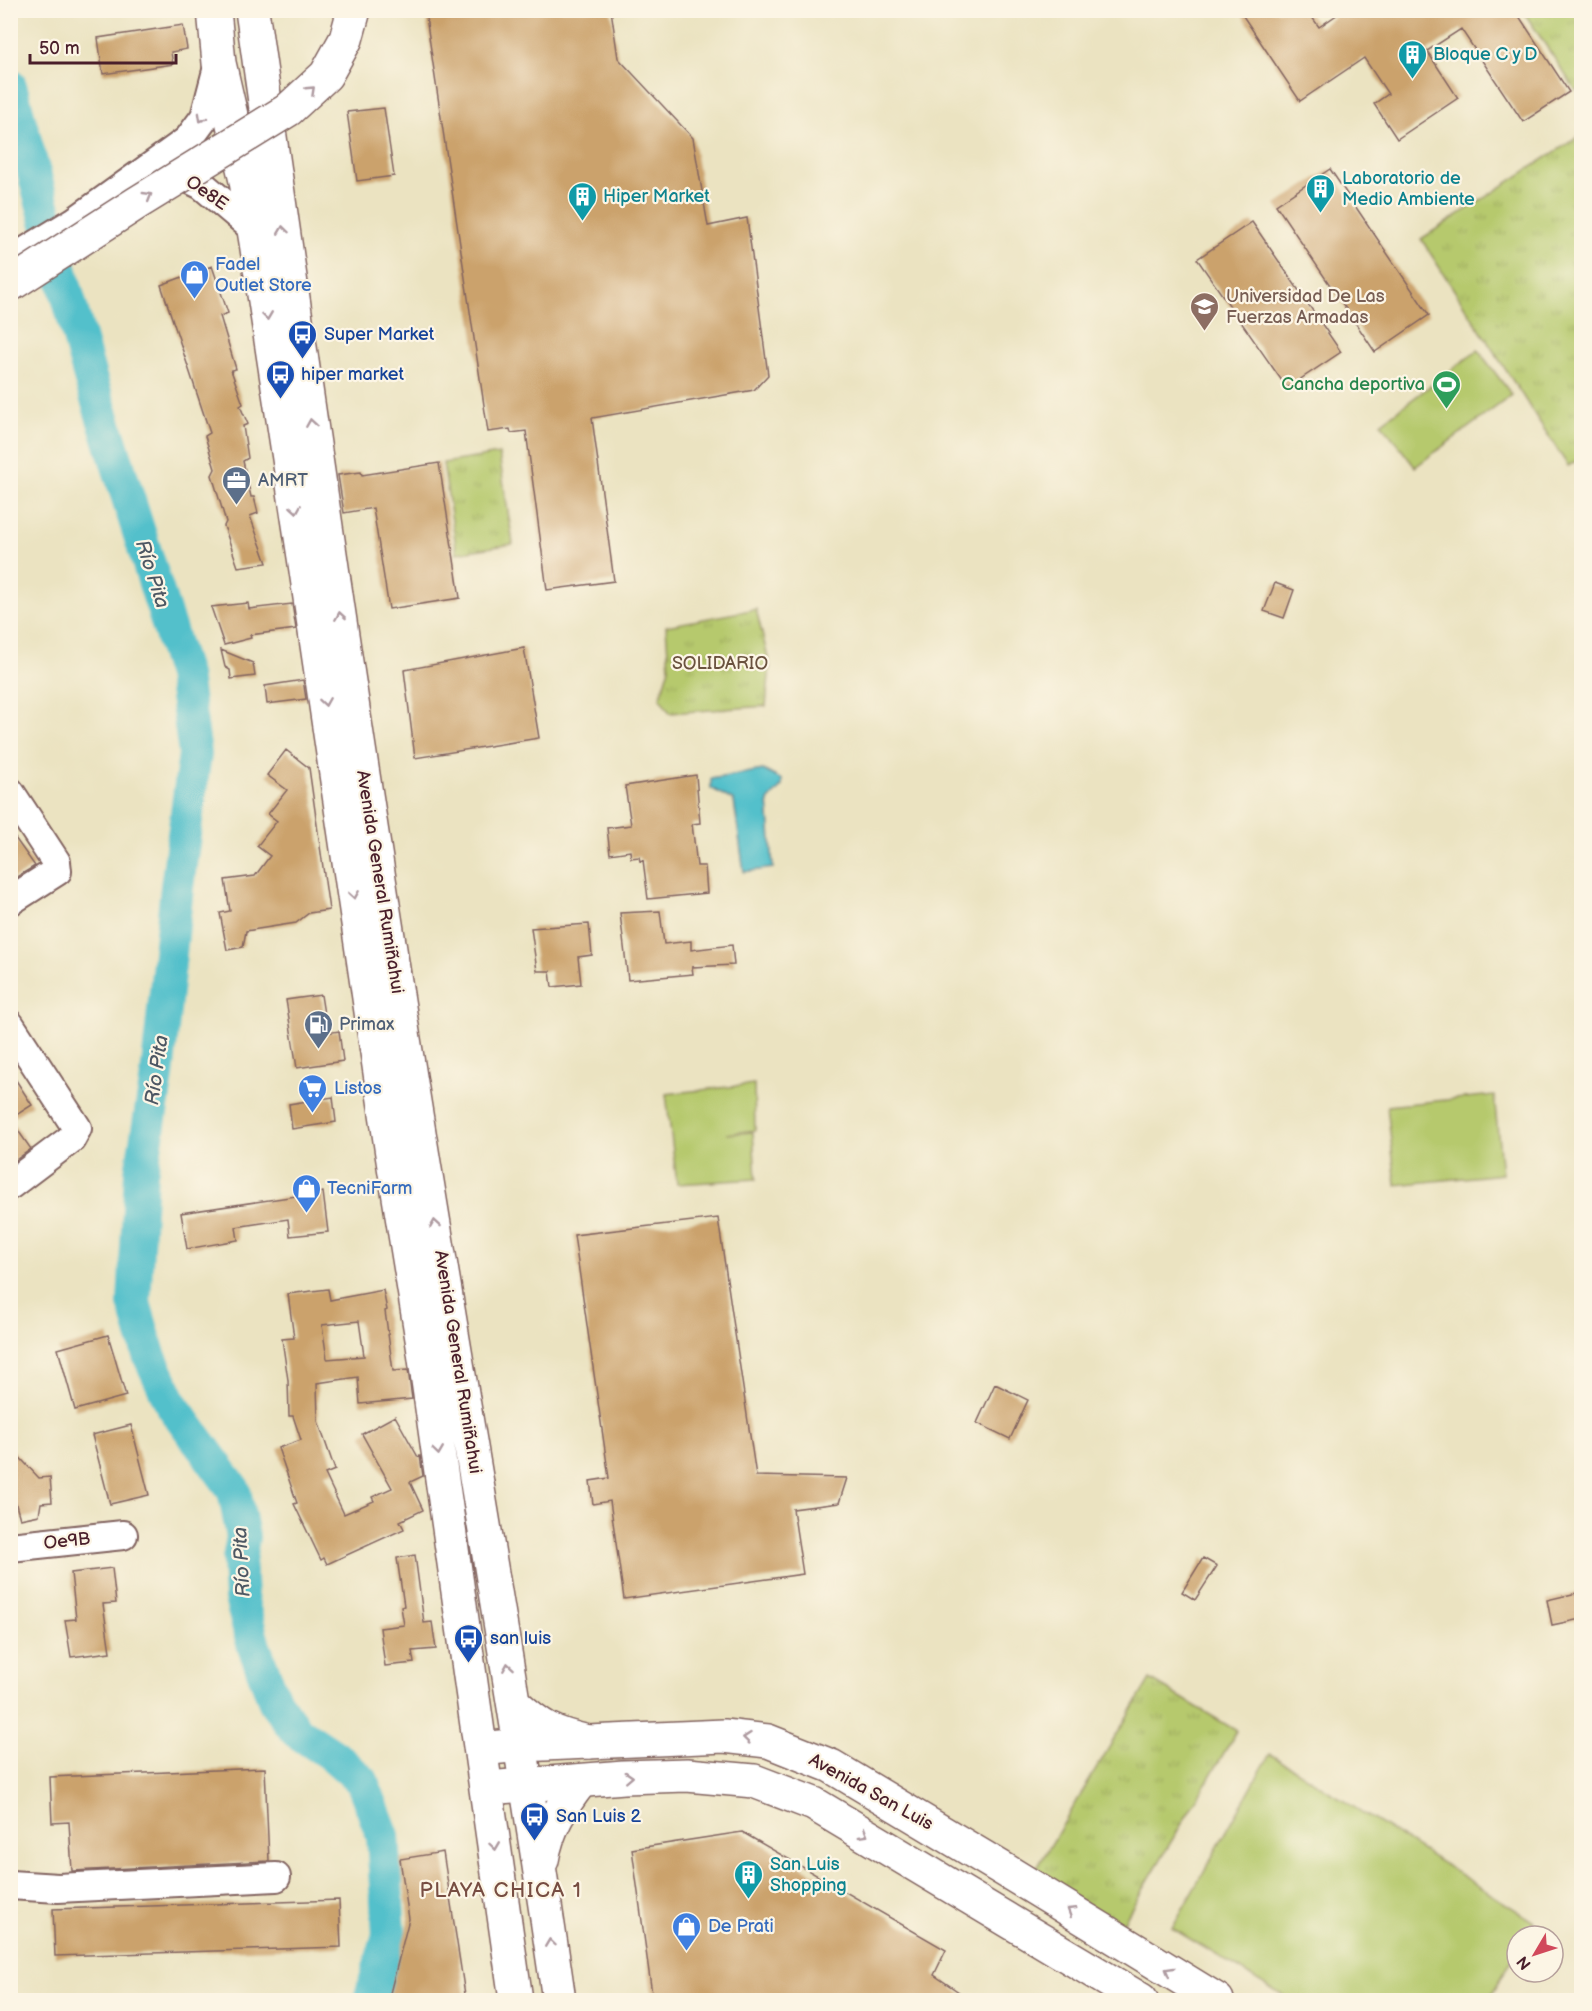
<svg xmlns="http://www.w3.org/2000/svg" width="1592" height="2011" viewBox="0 0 1592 2011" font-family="'Balsamiq Sans',sans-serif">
<defs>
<pattern id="grass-tufts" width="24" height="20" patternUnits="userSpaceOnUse" patternTransform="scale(1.5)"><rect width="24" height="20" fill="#b6c96d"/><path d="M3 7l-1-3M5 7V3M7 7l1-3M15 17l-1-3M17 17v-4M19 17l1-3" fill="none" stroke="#9eac5f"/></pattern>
</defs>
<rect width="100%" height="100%" fill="#fcf5e5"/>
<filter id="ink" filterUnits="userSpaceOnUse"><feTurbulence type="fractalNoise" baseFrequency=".0167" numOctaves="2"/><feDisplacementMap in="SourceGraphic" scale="12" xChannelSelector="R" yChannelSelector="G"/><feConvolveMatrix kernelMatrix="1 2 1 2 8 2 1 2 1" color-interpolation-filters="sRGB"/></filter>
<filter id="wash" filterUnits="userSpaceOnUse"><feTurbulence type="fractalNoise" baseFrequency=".008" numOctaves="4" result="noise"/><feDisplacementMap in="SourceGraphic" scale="24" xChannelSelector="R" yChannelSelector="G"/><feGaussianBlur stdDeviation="1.35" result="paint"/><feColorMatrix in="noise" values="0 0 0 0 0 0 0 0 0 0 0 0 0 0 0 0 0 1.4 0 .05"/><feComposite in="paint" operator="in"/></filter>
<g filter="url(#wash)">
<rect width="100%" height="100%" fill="#ebe3c1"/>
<path fill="url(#grass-tufts)" stroke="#80744c" stroke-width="1.5" d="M1523 11H1581V87L1576 91Z
M1581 135 1582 458 1568 466 1421 239Z
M499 454 513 544 457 553 443 463Z
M756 609 770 666 766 706 670 713 660 698 669 668 666 626Z
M1150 1679 1237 1731 1121 1926 1034 1873Z"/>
<path fill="#b6c96d" stroke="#80744c" stroke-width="1.5" d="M1478 350 1512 395 1415 467 1381 423Z
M754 1084 755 1130 726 1134 753 1132 756 1179 677 1184 666 1094Z
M1494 1095 1502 1174 1396 1185 1387 1106Z
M1270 1754 1535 1922 1527 1936H1517V1952L1488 2000H1290L1172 1928Z"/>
<path fill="#53c0cb" stroke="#4e707b" stroke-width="1.5" d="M763 770 782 780V786L768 801 773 868 744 872 734 801 711 788V779Z"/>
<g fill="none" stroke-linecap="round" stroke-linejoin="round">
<path stroke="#53c0cb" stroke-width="34" d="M10 86 90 377 184 675 195 754 177 887 157 1076 141 1173 134 1303 149 1355 172 1405 234 1490 243 1537 239 1560 241 1598 254 1647 275 1702 296 1731 335 1757 362 1781 383 1836 389 1935 370 2000"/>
</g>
<g id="blocks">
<path fill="#cba26c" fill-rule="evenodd" d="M425 10H611L618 58 693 138 708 226 747 218 768 375 754 390 592 418 614 581 547 590 526 431 511 433 510 429 488 432Z
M1239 10H1307L1319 27 1344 10H1515L1569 92 1523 122 1461 29 1427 51 1458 98 1397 139 1374 104 1388 94 1364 58 1300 101Z
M183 25 187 49 171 52 173 64 103 74 98 38Z
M384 108 394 176 357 181 347 112Z
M1330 169 1429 315 1375 352 1276 205Z
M1252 222 1341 352 1287 388 1197 259Z
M212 266 228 313 220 316 236 369 231 370 243 404 240 406 248 424 243 426 248 458 243 461 251 497H254L258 513 250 516 267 563 238 567 224 526 226 522 212 475 215 469 205 436 210 433 161 285Z
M439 463 460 598 389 609 373 508 344 513 338 475 361 472 362 475Z
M1275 583 1294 590 1284 618 1264 611Z
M248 603 249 609 292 604 296 629 250 635 251 638 224 645 211 607Z
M524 648 539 738 415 758 404 670Z
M221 650 253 663 255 676 231 679 230 670 225 667Z
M303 680 306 699 267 704 265 686Z
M286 750 309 768 329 910 309 913 296 923 246 931 243 947 227 950 220 913 230 911 225 880 255 876 270 856 257 846 277 821 268 814 287 790 267 775Z
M696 775 700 823 692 824 697 866H705L707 893 648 899 643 860 640 861 639 857 631 858 630 851 610 854 607 828 631 825 625 786Z
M10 831 35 866 10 881Z
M660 911 664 944 691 941V950L732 945 734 965 692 967 693 974 628 980 620 913Z
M589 924 592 955 578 957 581 984 552 987 550 971H537L531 928Z
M321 995 327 1033 339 1031 343 1061 297 1068 286 1000Z
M10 1071 32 1105 10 1119Z
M333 1097 336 1122 292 1129 289 1104Z
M10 1119 31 1149 10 1164Z
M323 1192 328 1232 290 1236 288 1219 236 1227 238 1240 187 1249 181 1213Z
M718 1218 756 1476 847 1478 839 1503 793 1509 803 1574 624 1599 610 1501 593 1504 590 1481 609 1478 574 1235Z
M328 1289 330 1300 383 1290 387 1310 385 1311 393 1371 408 1370 412 1399 360 1404 358 1377 317 1383 318 1421 335 1470 325 1474 344 1514 374 1501 372 1497 392 1488 362 1434 395 1416 418 1457 420 1456 423 1476 410 1482 423 1510 400 1521 404 1529 327 1564 324 1558 321 1560 294 1504 297 1503 278 1448 301 1440 293 1416H289L288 1380 282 1339 294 1338 288 1294ZM359 1321 364 1356 327 1359 322 1325Z
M108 1335 126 1396 75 1410 58 1349Z
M995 1384 1028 1400 1010 1439 977 1423Z
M131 1425 149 1495 110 1504 92 1435Z
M10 1447 39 1478 50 1477 52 1502 41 1503 39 1515 20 1519 15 1501 10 1500Z
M415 1555 424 1623 432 1622 436 1649 412 1651 414 1663 385 1666 380 1628 404 1625 401 1607 404 1606 397 1558Z
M1203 1558 1217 1566 1195 1600 1182 1592Z
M112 1568 116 1603 103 1604 110 1652 71 1657 65 1620 76 1619 71 1573Z
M1581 1592V1619L1552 1625 1547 1600Z
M265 1768 269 1861 72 1871 69 1822 52 1823 50 1777Z
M742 1832 946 1950 934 1975 972 2001H653L632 1849Z
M443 1852 466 2001H388L409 1919 400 1859Z
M339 1900 341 1947 55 1956 53 1909Z"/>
</g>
</g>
<g filter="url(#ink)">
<use href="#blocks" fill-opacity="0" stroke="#826460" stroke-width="1.5"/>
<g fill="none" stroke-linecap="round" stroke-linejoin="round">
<defs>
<path id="minor" d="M165 167 202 185 253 228
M10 261 74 222 188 140 205 117 219 63
M10 792 56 862 57 871 10 901
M10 1025 77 1128 71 1139 10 1185
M10 1547 123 1535
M10 1885 58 1888 276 1877"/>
<path id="major" d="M481 1749 521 1745 724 1736 768 1741 831 1766 1003 1869 1217 2000
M487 1788 624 1777 687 1775 754 1781 814 1804 1141 2000"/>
<path id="highway" d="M214 10 219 63 246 181 256 242 304 557 392 1154 423 1345 516 2000
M252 10C297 328 342 645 392 962 445 1308 509 1653 559 2000
M514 1703C541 1728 553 1734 589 1742
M542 1860C547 1829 562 1805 581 1781"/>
</defs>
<use href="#minor" stroke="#826460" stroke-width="32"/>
<use href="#major" stroke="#826460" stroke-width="36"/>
<use href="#highway" stroke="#826460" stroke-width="36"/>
<use href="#minor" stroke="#fff" stroke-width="28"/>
<use href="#major" stroke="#fff" stroke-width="33"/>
<use href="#highway" stroke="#fff" stroke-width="33"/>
<defs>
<path id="highway-bridge" d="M10 285 137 203 288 110 326 75 346 39 354 10"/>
</defs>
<use href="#highway-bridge" stroke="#826460" stroke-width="36" stroke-linecap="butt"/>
<use href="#highway-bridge" stroke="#fff" stroke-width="33"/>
</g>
<defs><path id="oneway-chevron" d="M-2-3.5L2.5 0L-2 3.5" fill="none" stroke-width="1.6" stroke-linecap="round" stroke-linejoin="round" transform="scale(1.5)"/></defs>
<g stroke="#ae9aa0">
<use href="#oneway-chevron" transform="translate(311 90) rotate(-43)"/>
<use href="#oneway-chevron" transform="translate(202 118) rotate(119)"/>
<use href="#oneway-chevron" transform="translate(148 196) rotate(-31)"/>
<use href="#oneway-chevron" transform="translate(283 230) rotate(-98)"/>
<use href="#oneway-chevron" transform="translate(267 316) rotate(82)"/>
<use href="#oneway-chevron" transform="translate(311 423) rotate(-99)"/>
<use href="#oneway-chevron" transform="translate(296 509) rotate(81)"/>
<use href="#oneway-chevron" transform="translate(340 616) rotate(-99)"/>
<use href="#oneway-chevron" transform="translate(325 702) rotate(81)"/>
<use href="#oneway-chevron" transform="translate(354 895) rotate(81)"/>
<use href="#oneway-chevron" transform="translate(435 1224) rotate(-99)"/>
<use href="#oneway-chevron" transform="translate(438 1451) rotate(82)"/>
<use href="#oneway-chevron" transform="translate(508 1667) rotate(-99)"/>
<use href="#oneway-chevron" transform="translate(747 1738) rotate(-174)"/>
<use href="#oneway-chevron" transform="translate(629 1777) rotate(-3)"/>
<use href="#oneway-chevron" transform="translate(864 1834) rotate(31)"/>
<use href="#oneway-chevron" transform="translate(495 1846) rotate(82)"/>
<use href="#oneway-chevron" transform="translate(1071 1911) rotate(-148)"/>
<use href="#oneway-chevron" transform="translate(550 1943) rotate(-98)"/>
<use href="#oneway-chevron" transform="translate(1169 1971) rotate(-149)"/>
</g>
</g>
<defs>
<symbol id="building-pin" viewBox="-11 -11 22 30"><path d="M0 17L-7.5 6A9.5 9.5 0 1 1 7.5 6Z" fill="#0f9aa8" stroke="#fcf5e5"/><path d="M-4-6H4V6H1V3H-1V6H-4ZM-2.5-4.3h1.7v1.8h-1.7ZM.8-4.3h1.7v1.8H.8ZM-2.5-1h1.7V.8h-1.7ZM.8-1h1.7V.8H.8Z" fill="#fff"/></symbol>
<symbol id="shop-pin" viewBox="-11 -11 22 30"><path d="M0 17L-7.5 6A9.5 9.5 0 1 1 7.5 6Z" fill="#3f7fe0" stroke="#fcf5e5"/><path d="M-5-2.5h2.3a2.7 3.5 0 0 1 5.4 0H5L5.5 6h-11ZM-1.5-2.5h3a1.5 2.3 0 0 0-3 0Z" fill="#fff"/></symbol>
<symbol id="university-pin" viewBox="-11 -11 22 30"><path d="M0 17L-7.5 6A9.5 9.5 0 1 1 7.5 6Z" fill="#8d6e63" stroke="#fcf5e5"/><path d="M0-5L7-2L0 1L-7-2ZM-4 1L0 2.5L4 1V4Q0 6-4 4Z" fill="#fff"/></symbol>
<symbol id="bus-pin" viewBox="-11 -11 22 30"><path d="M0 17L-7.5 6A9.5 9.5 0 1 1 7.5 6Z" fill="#1a4fb4" stroke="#fcf5e5"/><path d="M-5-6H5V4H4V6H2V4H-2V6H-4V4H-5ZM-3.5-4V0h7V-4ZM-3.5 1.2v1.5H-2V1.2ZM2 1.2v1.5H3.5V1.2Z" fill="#fff"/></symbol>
<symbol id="stadium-pin" viewBox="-11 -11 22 30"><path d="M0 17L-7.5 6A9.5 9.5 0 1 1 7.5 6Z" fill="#2e9e5b" stroke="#fcf5e5"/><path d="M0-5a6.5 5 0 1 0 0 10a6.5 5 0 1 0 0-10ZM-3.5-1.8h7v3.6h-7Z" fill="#fff"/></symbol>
<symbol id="office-pin" viewBox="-11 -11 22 30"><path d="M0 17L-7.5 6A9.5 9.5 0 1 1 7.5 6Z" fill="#5c6f8a" stroke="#fcf5e5"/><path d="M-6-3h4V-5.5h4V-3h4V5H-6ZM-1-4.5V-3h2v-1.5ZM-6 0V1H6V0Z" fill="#fff"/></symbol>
<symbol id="fuel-pin" viewBox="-11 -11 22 30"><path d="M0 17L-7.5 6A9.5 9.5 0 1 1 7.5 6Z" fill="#5c6f8a" stroke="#fcf5e5"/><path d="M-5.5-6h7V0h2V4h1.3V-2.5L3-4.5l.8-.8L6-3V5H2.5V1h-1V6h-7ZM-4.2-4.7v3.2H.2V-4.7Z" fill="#fff"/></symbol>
<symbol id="supermarket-pin" viewBox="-11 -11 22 30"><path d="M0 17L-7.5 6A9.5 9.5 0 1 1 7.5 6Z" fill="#3f7fe0" stroke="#fcf5e5"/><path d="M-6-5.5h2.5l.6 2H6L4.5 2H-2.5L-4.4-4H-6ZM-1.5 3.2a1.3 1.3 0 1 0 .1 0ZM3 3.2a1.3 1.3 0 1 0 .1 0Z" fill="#fff"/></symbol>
</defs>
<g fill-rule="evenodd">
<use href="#building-pin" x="1396" y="38" width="33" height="45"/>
<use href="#building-pin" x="1304" y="172" width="33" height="45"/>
<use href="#building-pin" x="566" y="180" width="33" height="45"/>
<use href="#shop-pin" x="178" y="258" width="33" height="45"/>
<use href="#university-pin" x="1188" y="290" width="33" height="45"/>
<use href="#bus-pin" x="286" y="318" width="33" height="45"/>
<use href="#bus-pin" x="264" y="358" width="33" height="45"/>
<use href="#stadium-pin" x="1430" y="368" width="33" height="45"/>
<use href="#office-pin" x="220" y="464" width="33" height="45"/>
<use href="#fuel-pin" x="302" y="1008" width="33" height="45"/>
<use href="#supermarket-pin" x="296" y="1072" width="33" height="45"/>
<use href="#shop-pin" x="290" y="1172" width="33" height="45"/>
<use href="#bus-pin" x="452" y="1622" width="33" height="45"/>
<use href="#bus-pin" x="518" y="1800" width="33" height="45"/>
<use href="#building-pin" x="732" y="1858" width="33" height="45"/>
<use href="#shop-pin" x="670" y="1910" width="33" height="45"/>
</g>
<g text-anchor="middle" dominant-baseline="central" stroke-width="4.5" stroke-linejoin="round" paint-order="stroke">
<g font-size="18" fill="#0d838f" stroke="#fcf5e5" text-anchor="start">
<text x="1433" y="54">Bloque C y D</text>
<text x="1342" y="178">Laboratorio de<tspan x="1342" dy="21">Medio Ambiente</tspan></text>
<text x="603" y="196">Hiper Market</text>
<text x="770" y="1864">San Luis<tspan x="770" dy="21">Shopping</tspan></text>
</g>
<g font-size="18" fill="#4a1f2b" stroke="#fcf5e5">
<text transform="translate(207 193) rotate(35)">Oe8E</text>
<text transform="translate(380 882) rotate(81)">Avenida General Rumiñahui</text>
<text transform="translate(458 1362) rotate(81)">Avenida General Rumiñahui</text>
<text transform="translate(67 1541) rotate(-6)">Oe9B</text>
<text transform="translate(871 1792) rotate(29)">Avenida San Luis</text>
</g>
<g font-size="18" fill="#366cbe" stroke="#fcf5e5" text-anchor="start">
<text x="215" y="264">Fadel<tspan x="215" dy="21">Outlet Store</tspan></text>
<text x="334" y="1088">Listos</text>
<text x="327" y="1188">TecniFarm</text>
<text x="708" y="1926">De Prati</text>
</g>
<g font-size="18" fill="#785e54" stroke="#fcf5e5" text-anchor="start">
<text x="1226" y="296">Universidad De Las<tspan x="1226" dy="21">Fuerzas Armadas</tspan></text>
</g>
<g font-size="18" fill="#164399" stroke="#fcf5e5" text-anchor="start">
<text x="324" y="334">Super Market</text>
<text x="301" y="374">hiper market</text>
<text x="490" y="1638">san luis</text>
<text x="556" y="1816">San Luis 2</text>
</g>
<g font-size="18" fill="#27864d" stroke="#fcf5e5" text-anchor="end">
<text x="1425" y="384">Cancha deportiva</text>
</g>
<g font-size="18" fill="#4e5e75" stroke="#fcf5e5" text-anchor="start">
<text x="258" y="480">AMRT</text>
<text x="339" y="1024">Primax</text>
</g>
<g font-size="18" fill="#6a523f" stroke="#fcf5e5">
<text x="720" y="663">SOLIDARIO</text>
</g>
<g font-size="20" font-style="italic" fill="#4d5763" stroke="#fcf5e5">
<text transform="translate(152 574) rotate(72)">Río Pita</text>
<text transform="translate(157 1070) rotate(-82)">Río Pita</text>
<text transform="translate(242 1562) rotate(-93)">Río Pita</text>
</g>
<g font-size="21" letter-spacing="1.5" fill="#774d42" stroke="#fcf5e5">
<text x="501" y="1890">PLAYA CHICA 1</text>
</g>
</g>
<rect width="1592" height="2011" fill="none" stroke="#fcf5e5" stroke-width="36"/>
<g transform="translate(1535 1954) rotate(231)"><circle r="28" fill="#fcf5e5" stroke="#b59f9b" stroke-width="1.5"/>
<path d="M0-4.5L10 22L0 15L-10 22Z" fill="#d1495b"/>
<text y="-9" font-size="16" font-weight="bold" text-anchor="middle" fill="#4a1f2b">N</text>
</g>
<path d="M30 54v9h146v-9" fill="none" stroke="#4a1f2b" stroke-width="3"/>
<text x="39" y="54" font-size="18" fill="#4a1f2b" stroke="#fcf5e5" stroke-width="4.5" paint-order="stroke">50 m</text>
</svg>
